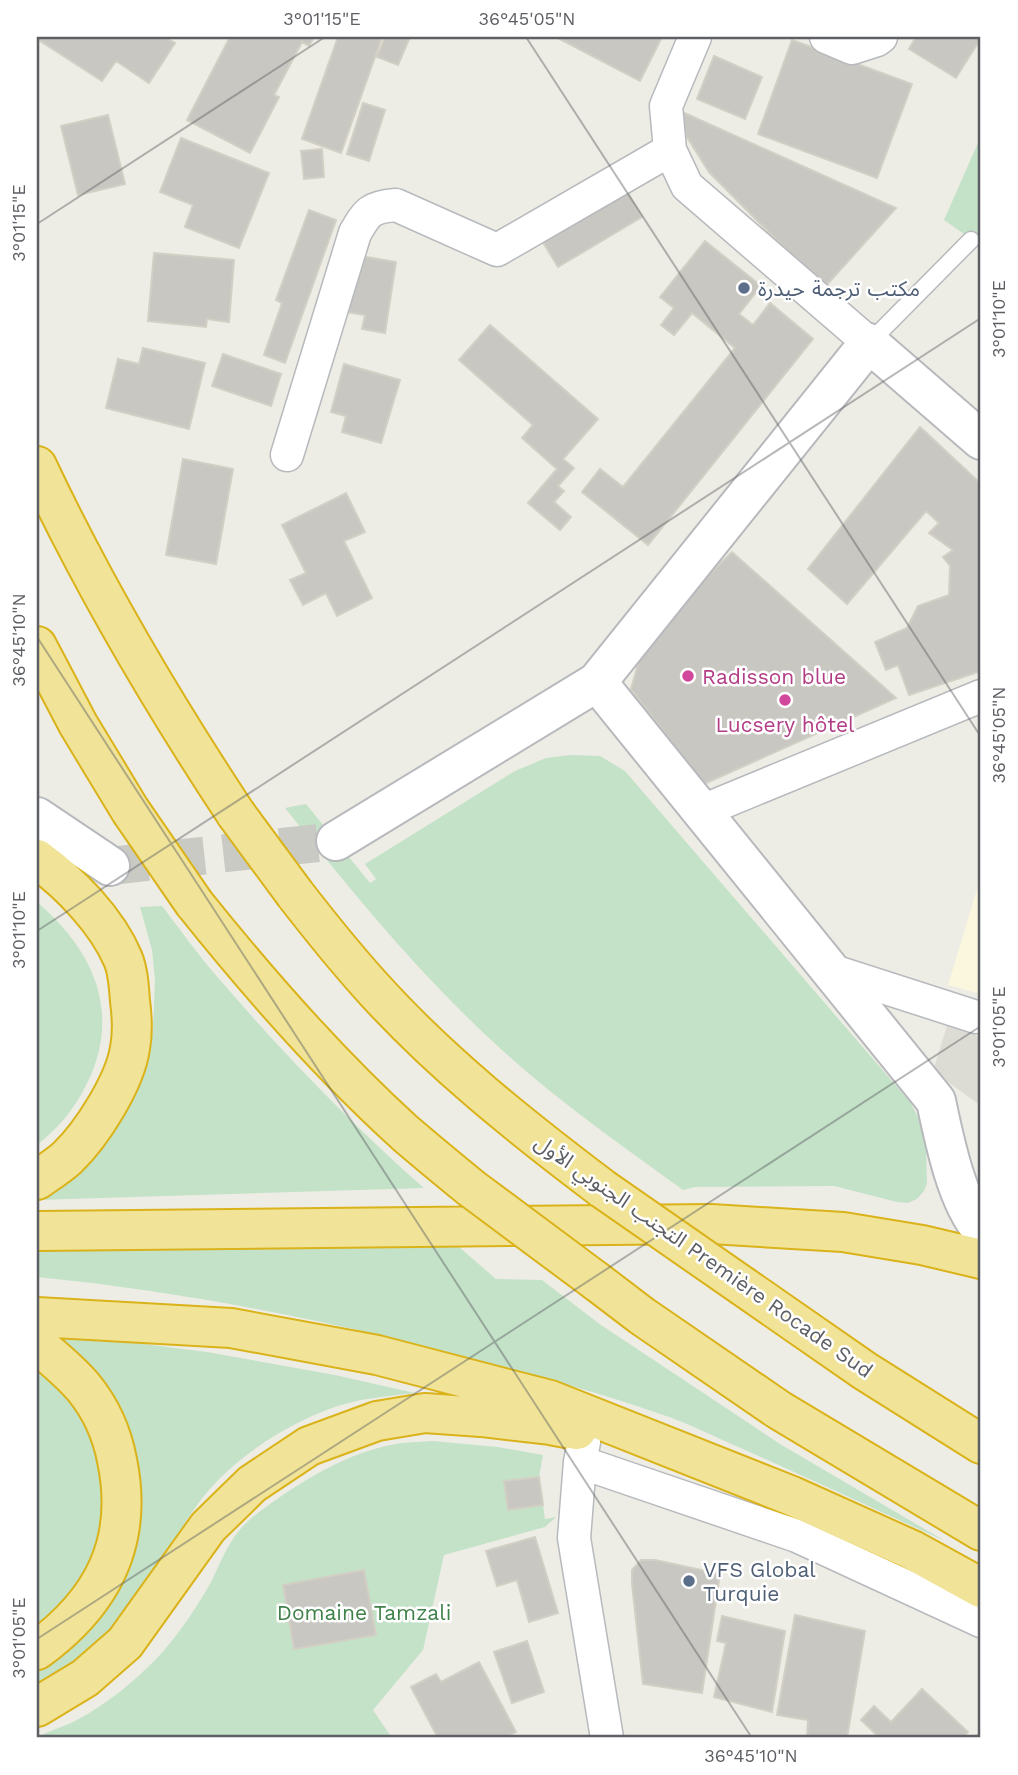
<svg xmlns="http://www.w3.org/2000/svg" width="1018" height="1775" viewBox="0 0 1018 1775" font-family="'Work Sans','Noto Sans Arabic',sans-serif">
<rect width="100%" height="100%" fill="#eeede5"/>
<path fill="#faf7de" d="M981 876V994L948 985Z"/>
<path fill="#dddcd4" d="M947 1026 981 1037V1106L933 1071Z"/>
<path fill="#c4e2c8" d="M981 136V246L944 220Z
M570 755 600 756 625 771 910 1102 920 1121 926 1147 927 1183 924 1191 917 1199 908 1203 897 1202 834 1186 695 1187 683 1190C621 1145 558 1101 502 1050 421 977 353 893 285 808L306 804 370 883 376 879 365 864 515 771 546 758Z
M37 902C97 953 124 1019 82 1093 71 1113 55 1131 37 1145Z
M162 906C179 928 196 952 214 973 279 1049 349 1122 424 1188L37 1200V1196L72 1179 93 1158 108 1141 124 1116 136 1092 143 1073 150 1052 153 1027 155 980 152 950 140 907Z
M37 1246 459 1247 496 1279 542 1280 601 1325 780 1444 945 1541C877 1510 810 1479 743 1449 715 1437 688 1423 660 1414 612 1397 562 1383 513 1370 358 1326 198 1293 37 1277Z
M41 1331 207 1352 335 1375 415 1393C397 1395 379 1397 361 1400 306 1411 239 1452 204 1496 173 1535 154 1583 122 1622 98 1650 68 1667 37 1686V1666L137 1530Z
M37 1364 72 1400 98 1445 107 1497 91 1572 37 1633Z
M433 1441 498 1447 543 1455 539 1477 504 1481 508 1509 543 1505 545 1519 556 1517 545 1527 444 1555 423 1650 373 1710 392 1738H37C47 1731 63 1727 75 1721 106 1705 135 1681 159 1656 179 1634 197 1607 211 1582 218 1568 224 1552 233 1539 244 1521 263 1509 280 1497 317 1472 356 1450 401 1443 411 1442 422 1442 433 1441Z"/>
<path fill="#c9c7c2" stroke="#d2cfc4" stroke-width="2" d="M37 37H165L175 43 149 83 116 61 102 81 37 39Z
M230 37H314L309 46 302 42 274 95 279 97 250 153 187 120Z
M338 37H382L341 153 302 139Z
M385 37H410L398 65 377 57Z
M556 37H662L640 81Z
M916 37H981V38L956 78 909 49Z
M792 40 912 84 877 178 758 134Z
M714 56 762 77 745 119 697 99Z
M363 103 385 110 369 161 347 154Z
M680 111 896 208 824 288 709 172 677 121Z
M108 115 125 184 78 195 61 126Z
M181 138 269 173 239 248 185 227 193 205 160 192Z
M322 149 324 177 304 179 301 151Z
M625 188 642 217 558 267 541 239Z
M309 210 336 220 285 363 264 355 282 303 276 300Z
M705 241 761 286 739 314 753 325 770 303 813 339 648 545 582 492 600 469 623 487 735 348 692 313 674 335 661 325 674 308 660 297Z
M154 253 234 260 229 322 207 319 206 327 148 321Z
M355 255 396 262 385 333 362 329 365 315 345 312Z
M490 325 598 419 563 459 574 468 558 486 564 491 554 502 571 517 560 530 528 503 557 469 522 438 533 425 459 360Z
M143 348 205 363 189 429 106 408 118 359 139 364Z
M223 354 281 374 271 406 212 386Z
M344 364 400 380 381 443 342 432 346 416 331 412Z
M920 427 981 484V671L909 695 898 665 886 670 875 642 907 628 918 606 949 595 950 566 943 557 953 550 929 533 939 523 926 511 847 604 808 569Z
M183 459 233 469 216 564 166 555Z
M346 493 365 532 344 541 372 598 337 616 326 593 303 605 290 580 306 573 282 525Z
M732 552 896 698 704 784 631 689 646 636Z
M539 1477 543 1505 508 1510 504 1481Z
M535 1537 558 1613 529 1622 517 1580 497 1586 486 1551Z
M641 1560H655L720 1574 702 1693 643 1684 632 1584V1570Z
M364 1570 376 1635 294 1649 283 1585Z
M795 1615 865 1631 847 1738H817L807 1736 808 1720 777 1715Z
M722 1616 785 1631 772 1712 714 1697 726 1643 717 1641Z
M527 1641 544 1692 512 1703 494 1652Z
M479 1662 516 1732 503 1738H438L411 1687 436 1674 441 1682Z
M922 1689 968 1732 965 1735 969 1738H880L861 1720 874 1706 891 1722Z"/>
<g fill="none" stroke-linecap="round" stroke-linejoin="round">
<path stroke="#cacac5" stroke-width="38" stroke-dasharray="38 19" stroke-linecap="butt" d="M110 866 336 841"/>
<defs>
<path id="service" d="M869 343 971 240"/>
<path id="minor" d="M695 37 666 106 670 150 687 186 869 343
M826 37 852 48 877 40 881 37
M287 455 355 233C367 212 370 207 396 205L497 250 670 150
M702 811 981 696
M830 970 976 1017
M584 1442 580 1462 574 1538 607 1738
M580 1462 797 1536 981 1621"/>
<path id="tertiary" d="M597 682 936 1101C944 1138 956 1200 981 1229
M37 817 110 866
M336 841 597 682 869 343 981 440"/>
<path id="motorway" d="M37 466C94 587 162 702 236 814
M37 646 78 724 130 810
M37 859C70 883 107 921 123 959 128 971 129 987 130 1001 132 1016 133 1032 130 1048 125 1082 92 1134 67 1158 58 1166 47 1173 37 1180
M295 894C319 925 344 956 370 985 439 1062 521 1127 603 1189
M194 903C258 983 329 1064 405 1133 427 1152 449 1170 471 1188
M37 1231 711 1224 843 1232 922 1245 981 1259
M596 1281 642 1316 779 1410 981 1531
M744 1287 865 1371 981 1444
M37 1317 231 1328 377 1355 550 1400 792 1496 912 1550 981 1588
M37 1344C53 1358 70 1371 84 1388 101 1409 112 1434 117 1460 134 1542 103 1602 37 1650
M37 1707 85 1678 125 1643 208 1527 252 1484 309 1446 377 1421 425 1413 481 1417 550 1425 577 1430"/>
</defs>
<use href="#service" stroke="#b7b9bd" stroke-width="19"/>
<use href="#minor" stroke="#b7b9bd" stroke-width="35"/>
<use href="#tertiary" stroke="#b7b9bd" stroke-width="42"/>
<use href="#motorway" stroke="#dab219" stroke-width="42"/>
<use href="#service" stroke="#fff" stroke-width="16"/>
<use href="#minor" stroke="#fff" stroke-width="32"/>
<use href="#tertiary" stroke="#fff" stroke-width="38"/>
<use href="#motorway" stroke="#f1e498" stroke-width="38"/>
<defs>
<path id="motorway-bridge" d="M130 810 194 903
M236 814 295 894
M471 1188 596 1281
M603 1189 744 1287"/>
</defs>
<use href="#motorway-bridge" stroke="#dab219" stroke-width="42" stroke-linecap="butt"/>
<use href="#motorway-bridge" stroke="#f1e498" stroke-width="38"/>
</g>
<path fill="none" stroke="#5d5f64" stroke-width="2" stroke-opacity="0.45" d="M526 37 981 737M37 224 325 37M37 637 752 1738M37 931 981 318M37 1639 981 1026M974 1738 981 1733"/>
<g fill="#5c6f8a" stroke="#fff" stroke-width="2.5">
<circle cx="744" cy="288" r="7"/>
<circle cx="689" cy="1581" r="7"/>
</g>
<g fill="#d1479c" stroke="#fff" stroke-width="2.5">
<circle cx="688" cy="676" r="7"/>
<circle cx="785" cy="700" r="7"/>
</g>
<g text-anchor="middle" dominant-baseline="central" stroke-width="5" stroke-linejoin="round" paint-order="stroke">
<g font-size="21" fill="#4e5e75" stroke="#fff" text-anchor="start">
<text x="758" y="288">مكتب ترجمة حيدرة</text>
<text x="703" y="1569">VFS Global<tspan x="703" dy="24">Turquie</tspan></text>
</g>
<g font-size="21" fill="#b23c85" stroke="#fff" text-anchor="start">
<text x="702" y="676">Radisson blue</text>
<text x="785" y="724" text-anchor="middle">Lucsery hôtel</text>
</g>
<g font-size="21" fill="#5d5f64" stroke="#fff">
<text transform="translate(704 1256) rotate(35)">التجنب الجنوبي الأول Première Rocade Sud</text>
</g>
<g font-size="21" fill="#3f8149" stroke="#fff">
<text x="364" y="1612">Domaine Tamzali</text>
</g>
</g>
<rect width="1018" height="1775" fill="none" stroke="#ffffff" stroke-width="77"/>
<rect x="38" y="38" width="941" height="1698" fill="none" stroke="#5d5f64" stroke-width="2.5"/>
<g font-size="18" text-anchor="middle" fill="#5d5f64">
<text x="322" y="25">3°01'15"E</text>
<text x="527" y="25">36°45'05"N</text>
<text transform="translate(19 223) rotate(-90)" y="6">3°01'15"E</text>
<text transform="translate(999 319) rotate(-90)" y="6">3°01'10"E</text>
<text transform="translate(19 640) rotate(-90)" y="6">36°45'10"N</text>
<text transform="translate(999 735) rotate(-90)" y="6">36°45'05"N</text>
<text transform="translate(19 930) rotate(-90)" y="6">3°01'10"E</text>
<text transform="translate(999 1027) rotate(-90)" y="6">3°01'05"E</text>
<text transform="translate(19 1638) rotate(-90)" y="6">3°01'05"E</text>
<text x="751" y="1762">36°45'10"N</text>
</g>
</svg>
